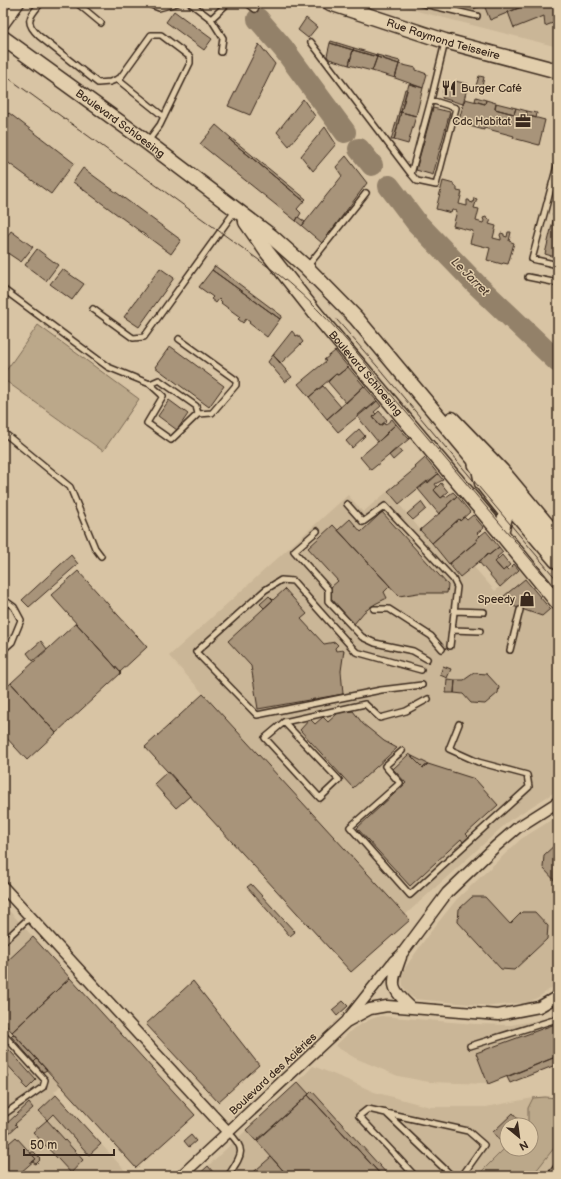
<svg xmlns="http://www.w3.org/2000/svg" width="561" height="1179" viewBox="0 0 561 1179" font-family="'Balsamiq Sans',sans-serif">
<rect width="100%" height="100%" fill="#d8c4a4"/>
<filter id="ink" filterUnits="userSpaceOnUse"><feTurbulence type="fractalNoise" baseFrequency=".025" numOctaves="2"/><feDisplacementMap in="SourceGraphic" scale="8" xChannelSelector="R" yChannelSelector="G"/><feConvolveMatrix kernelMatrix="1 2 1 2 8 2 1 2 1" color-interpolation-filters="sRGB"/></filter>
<g filter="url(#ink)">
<path fill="#cab697" d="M391 3H558V47L421 12Z
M388 491 460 577 473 566 495 591 510 579 509 578 519 570 556 615 558 620V790L510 820 405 915 169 656 348 495 363 512Z
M558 816V983L539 997 529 1002 491 1006 415 999 408 994 403 986 402 976 405 968 428 935 457 899 521 839Z
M3 904 33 937 3 965Z
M558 1011V1064L510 1083 507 1077 488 1084 429 1082 398 1076 355 1058 335 1046 354 1028 371 1019 381 1016 475 1024 511 1025 544 1019Z
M3 1022 61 1085 54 1092 130 1176H3Z
M313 1066 350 1081 374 1092 430 1107H486L533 1098 528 1108V1125H507V1146L477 1176H197L298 1082Z
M558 1143V1176H532L533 1174Z"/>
<path fill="#bba88a" stroke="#7b6954" d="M38 325 139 399 103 451 3 379V375Z
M545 1097 558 1098V1143L532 1176H477L507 1146V1149H531V1125H528V1108L533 1098Z"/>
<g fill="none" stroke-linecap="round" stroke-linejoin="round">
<path stroke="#938169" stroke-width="22" d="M258 19 283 48 345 132
M359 149 372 165
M389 186 417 223 476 284 558 362"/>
</g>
<path fill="#a8947a" stroke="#3b2a1e" d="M445 3H531L490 20 484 5 473 9Z
M531 3H558V21L545 26 544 16 514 28 508 12Z
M174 11 212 39 204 50 166 22Z
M306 18 317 27 308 38 298 30Z
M331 41 354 48 353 50 330 43Z
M330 43 353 50 349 65 329 59 327 56Z
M259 44 275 64 250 115 228 106Z
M354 48 377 55V57L353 50Z
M353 50 377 57 372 71 349 65Z
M377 55 400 61 399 64 377 57Z
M377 57 399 64 395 78 372 71Z
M399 64 416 68V70L427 74 423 88 395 78Z
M479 76 484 77 481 91 475 89Z
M455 81 468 84 463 104 442 98 444 86 453 88Z
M409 84 423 88 416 116 401 112Z
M405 89H407L401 112H399Z
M476 97 486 100 485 104 475 101Z
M303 99 315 116 289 146 277 132Z
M465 99 485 104 486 100 496 103 495 109 514 114 516 108 527 111 526 115 545 120 539 145 513 138 514 136 484 128V130L458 123Z
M496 103 516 108 514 114 495 109Z
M433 108 450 112 433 175 416 170Z
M3 111 8 114 9 113 74 163 51 194 3 159Z
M527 111 537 113 536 118 526 115Z
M399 112H401L394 140H391Z
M401 112 416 116 408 144 394 140Z
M216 125 231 138 230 140 304 201 297 209 301 213 296 221 200 144Z
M325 127 336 144 313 171 301 156Z
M231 138 306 199 304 201 230 140Z
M346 156 367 183 322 243 302 226 342 176 336 167Z
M83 168 181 240 171 254 73 182Z
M443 181 454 184 453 185 457 187V191L462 192 459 204 467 206V200H469L470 202 473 203 474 198 477 199 474 208 479 209 476 221 483 223 484 221 483 218 486 217 487 219 491 220 489 224 496 226 493 238 501 240V238L500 235 501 233 504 234V236L507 237 508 232H511L509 241 514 243 508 264 503 263 502 264 487 260 490 248 470 243 473 231 453 226 457 211 452 210 451 213 436 209Z
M558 193V258L545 254 553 221 554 215H553Z
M298 217 305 222 302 226 296 221Z
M11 231 33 247 21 262 3 250V242Z
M37 249 58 265 46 281 25 265Z
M215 266 282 316 280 319 212 270Z
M160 268 174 278 139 327 124 317Z
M62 269 84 284 72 300 50 284Z
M212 270 280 319 267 337 249 323 250 322 246 319 243 323 238 319 240 317 221 303 222 302 219 299 216 303 211 299 213 297 199 287Z
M292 331 296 336 298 335 303 342 281 363 273 355Z
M170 346 224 386 209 407 155 367Z
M335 351 348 367 338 375 336 374 309 397 298 384 326 361 324 360Z
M273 355 292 377 285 382 268 362Z
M348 367 364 386 346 403 328 382 336 374 338 375Z
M323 386 341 407 327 419 309 397Z
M364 386 377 401 338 432 327 419Z
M169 400 188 414 177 430 158 416Z
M377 401 381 406 374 412 376 414 373 417 380 426 384 423 385 425 392 419 396 424 378 442 357 416 366 408 367 410Z
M379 411 387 420 380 426 373 417Z
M396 424 409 439 371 470 360 457 387 434 386 433Z
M359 429 365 436 352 448 346 441Z
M398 447 402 452 393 460 389 455Z
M425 458 438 474 428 483 427 481 399 504 388 491 416 468 415 467Z
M438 474 443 480 435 484 437 487 434 490 441 498 444 496 446 497 453 492 457 496 447 505 448 506 439 514 418 489Z
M441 483 448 492 441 498 434 490Z
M457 496 470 512 460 521 459 519 432 543 420 530 448 506 447 505Z
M421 502 426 509 413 520 407 514Z
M382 512 448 585 447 593H418L399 596 338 530 350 519 361 532Z
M473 515 484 528 477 533 480 536 476 539 477 541 449 564 432 543 459 519 460 521 464 517 467 520Z
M333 525 390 586 384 592 387 598 375 604 364 612 354 624 331 598V587L338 581 308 548Z
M486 531 499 547 489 555 488 554 460 577 449 564 477 541 476 539Z
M499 547 503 552 497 557 498 559 495 562 503 571 506 568 508 570 514 564 519 570 500 587 479 562 488 554 489 555Z
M71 555 78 564 29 607 22 600Z
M502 555 510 565 503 571 495 562Z
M78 571 147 647 120 672 51 595Z
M525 579 550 609 542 616 504 603V596Z
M285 589 307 614 301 619 324 644 335 642 338 645 335 648 336 651 344 650 341 671 343 694 258 709 251 666 228 641Z
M269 596 273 600 264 608 260 604Z
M76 623 121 673 56 733 11 683Z
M41 641 47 649 33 661 27 653Z
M443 666 451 669 447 678 440 675Z
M474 673 487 674 499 687 498 693 485 704 471 703 463 694 454 693 455 680H464Z
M447 679 455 680 454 693H446Z
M11 683 56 733 27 760 3 734V690Z
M203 694 410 920 351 972 145 747Z
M353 711 363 724 373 732 384 741 397 748 353 788 300 730 310 719 315 724 323 717 328 722 338 713Z
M409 754 412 756V757L423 768 428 764 475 779 498 805 466 834 469 837 463 842 461 839 410 886 357 828 406 783 393 769Z
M412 756 428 764 423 768 412 757Z
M168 771 190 796 176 808 154 784Z
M558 842V884L543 868 544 855Z
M251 884 295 932 290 936 247 887Z
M472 897H485L510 924 522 912H535L548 926 547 939 514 970 501 969 458 922 459 909Z
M33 937 70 978 12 1032 3 1022V965Z
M70 978 195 1115 136 1168 12 1032Z
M193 981 259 1065 218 1102 146 1024Z
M343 1001 348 1006 337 1016 332 1010Z
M558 1023V1056L488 1084 476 1053Z
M13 1034 37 1059 34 1062 11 1036Z
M3 1043 36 1080 27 1089 23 1085 24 1083 3 1060Z
M558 1056V1064L510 1083 507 1077Z
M37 1059 47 1070 43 1072 34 1062Z
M3 1070 9 1077 3 1083Z
M298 1082 309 1094 256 1141 246 1130Z
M312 1091 389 1176H382L308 1095Z
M56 1095 101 1144 89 1155 53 1114 47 1120 39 1111Z
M308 1095 382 1176H288L257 1141Z
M29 1103 33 1108 15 1124 17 1126 7 1135 3 1130V1127Z
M513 1113 523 1125H507V1135L506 1134 499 1140 493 1132Z
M47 1120 83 1160 71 1173 33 1132Z
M191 1135 196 1141 189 1147 184 1141Z
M16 1137 36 1159 20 1173 22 1176H3V1148L5 1146H9V1143Z
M32 1152H34L40 1158 39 1159 40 1160 36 1164 32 1162 36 1159 30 1153Z
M271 1157 288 1176H249Z
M208 1166 213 1172 209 1176H197Z"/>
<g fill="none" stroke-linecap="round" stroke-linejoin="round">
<defs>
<path id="lane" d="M41 3C29 17 24 22 39 36L98 83 110 82 120 78 151 35H161L190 57V63L160 125 148 141
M77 3 101 23
M146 3 159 8 177 3
M190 3 211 19
M247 3 255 9
M420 3 477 16
M3 6 11 13
M311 42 411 174
M221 52 223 38 211 19 228 3
M117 79 164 117
M431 100 456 108 436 185 417 181 411 174 431 100 445 42
M558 162 532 259 558 265
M307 267 366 193
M528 277 558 283
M3 289 108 367 150 384 163 396 147 423 171 440 198 414 196 406 159 380 150 384
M93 309 133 338 144 337 235 211
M179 339 236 380V385L212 413 198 414
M3 432 70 487 95 548 101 556
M347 504 363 522 385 506 453 579 457 587 450 646
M317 531 294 551 328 589V601L362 637 375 643 413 651 427 659
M3 599 14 607 21 620 12 642 3 650
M374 609H389L431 636 442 649
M454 611 484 612
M452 630 480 631
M510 650 520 610
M421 670 356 652 293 581 281 580 265 590 196 652 257 715 381 690 422 685
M284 722 265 738 320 798 339 780 284 722 365 704 380 718 406 711 428 699
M402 751 385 766 400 783 350 827 410 895 529 787 527 775 478 762 449 749 459 724
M3 942 30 917
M3 1034 45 1080 43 1087 3 1115
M470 1046 557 1019
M386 1113 452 1176
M228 1176C241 1156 248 1150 228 1132
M415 1176 359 1116 368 1109 468 1131 484 1145 462 1176
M550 1176 558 1165"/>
<path id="street" d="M3 25 19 3
M3 887 228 1132
M401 957C391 985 389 987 412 1008
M348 1019 394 961 401 955 447 893 496 846 517 828 558 802
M181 1176 346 1022 370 1009 387 1006 498 1015 539 1007 558 996"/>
<g id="secondary">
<path id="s1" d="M330 3 445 41 558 71"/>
<path id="s2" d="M3 38 140 137 271 236 307 268 356 318 478 464 482 483 506 513 501 533 558 603"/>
<path id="s3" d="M246 222 267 252 316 314 501 533"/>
<path d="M452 419 502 471 558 538"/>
</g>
<path id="highway" d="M478 464 558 559"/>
</defs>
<use href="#lane" stroke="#3b2a1e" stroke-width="8"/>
<use href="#street" stroke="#3b2a1e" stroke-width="13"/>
<use href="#secondary" stroke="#3b2a1e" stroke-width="17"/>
<use href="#highway" stroke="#3b2a1e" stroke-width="22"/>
<use href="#lane" stroke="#e2ceac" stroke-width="5"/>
<use href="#street" stroke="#e2ceac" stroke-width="10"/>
<use href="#secondary" stroke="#e2ceac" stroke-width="14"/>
<use href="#highway" stroke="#e2ceac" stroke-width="19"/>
<path stroke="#3b2a1e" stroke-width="1" d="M3 74 274 271C314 302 347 339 378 379L558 592
M337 320 383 373 558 581"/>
</g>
</g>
<defs>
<symbol id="restaurant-bare" viewBox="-9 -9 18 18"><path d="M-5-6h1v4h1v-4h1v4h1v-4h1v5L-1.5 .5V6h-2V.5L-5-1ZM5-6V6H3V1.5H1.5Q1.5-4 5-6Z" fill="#3b2a1e" stroke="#e2ceac" stroke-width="2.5" paint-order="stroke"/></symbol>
<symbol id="office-bare" viewBox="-9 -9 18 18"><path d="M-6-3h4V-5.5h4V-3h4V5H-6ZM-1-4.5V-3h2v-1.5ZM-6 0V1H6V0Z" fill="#3b2a1e" stroke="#e2ceac" stroke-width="2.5" paint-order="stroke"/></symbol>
<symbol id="shop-bare" viewBox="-9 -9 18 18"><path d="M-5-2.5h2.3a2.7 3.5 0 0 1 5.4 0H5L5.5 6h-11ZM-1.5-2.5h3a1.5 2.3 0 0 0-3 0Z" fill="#3b2a1e" stroke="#e2ceac" stroke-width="2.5" paint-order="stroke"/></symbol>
</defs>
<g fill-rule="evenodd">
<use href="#restaurant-bare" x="438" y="77" width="22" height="22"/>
<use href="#office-bare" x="512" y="110" width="22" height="22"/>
<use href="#shop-bare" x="516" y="588" width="22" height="22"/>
</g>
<g text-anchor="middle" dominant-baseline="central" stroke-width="3" stroke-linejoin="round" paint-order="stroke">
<g font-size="11" fill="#3b2a1e" stroke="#e2ceac">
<text stroke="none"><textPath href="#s1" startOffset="119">Rue Raymond Teisseire</textPath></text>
<text stroke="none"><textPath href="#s2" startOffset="145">Boulevard Schloesing</textPath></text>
<text stroke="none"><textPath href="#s3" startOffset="193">Boulevard Schloesing</textPath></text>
<text transform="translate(273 1074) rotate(-43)">Boulevard des Aciéries</text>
</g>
<g font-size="11" fill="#3b2a1e" stroke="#e2ceac" text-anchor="end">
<text x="461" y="88" text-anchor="start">Burger Café</text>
<text x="511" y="121">Cdc Habitat</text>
<text x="515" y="599">Speedy</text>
</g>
<g font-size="12" font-style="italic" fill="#4d3b2d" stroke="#e2ceac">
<text transform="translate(470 277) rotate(45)">Le Jarret</text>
</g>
</g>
<rect width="561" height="1179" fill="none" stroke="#e2ceac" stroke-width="16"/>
<rect x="8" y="8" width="545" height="1163" fill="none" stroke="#3b2a1e" stroke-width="1.5" filter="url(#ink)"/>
<g transform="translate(519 1137) rotate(151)"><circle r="19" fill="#e2ceac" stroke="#9f8c73"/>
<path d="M0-3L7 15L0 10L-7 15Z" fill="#3b2a1e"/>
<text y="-6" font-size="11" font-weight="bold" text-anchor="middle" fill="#3b2a1e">N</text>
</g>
<path d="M24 1149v6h90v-6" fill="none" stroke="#3b2a1e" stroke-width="2"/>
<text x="30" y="1149" font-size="12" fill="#3b2a1e" stroke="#e2ceac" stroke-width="3" paint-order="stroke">50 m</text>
</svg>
